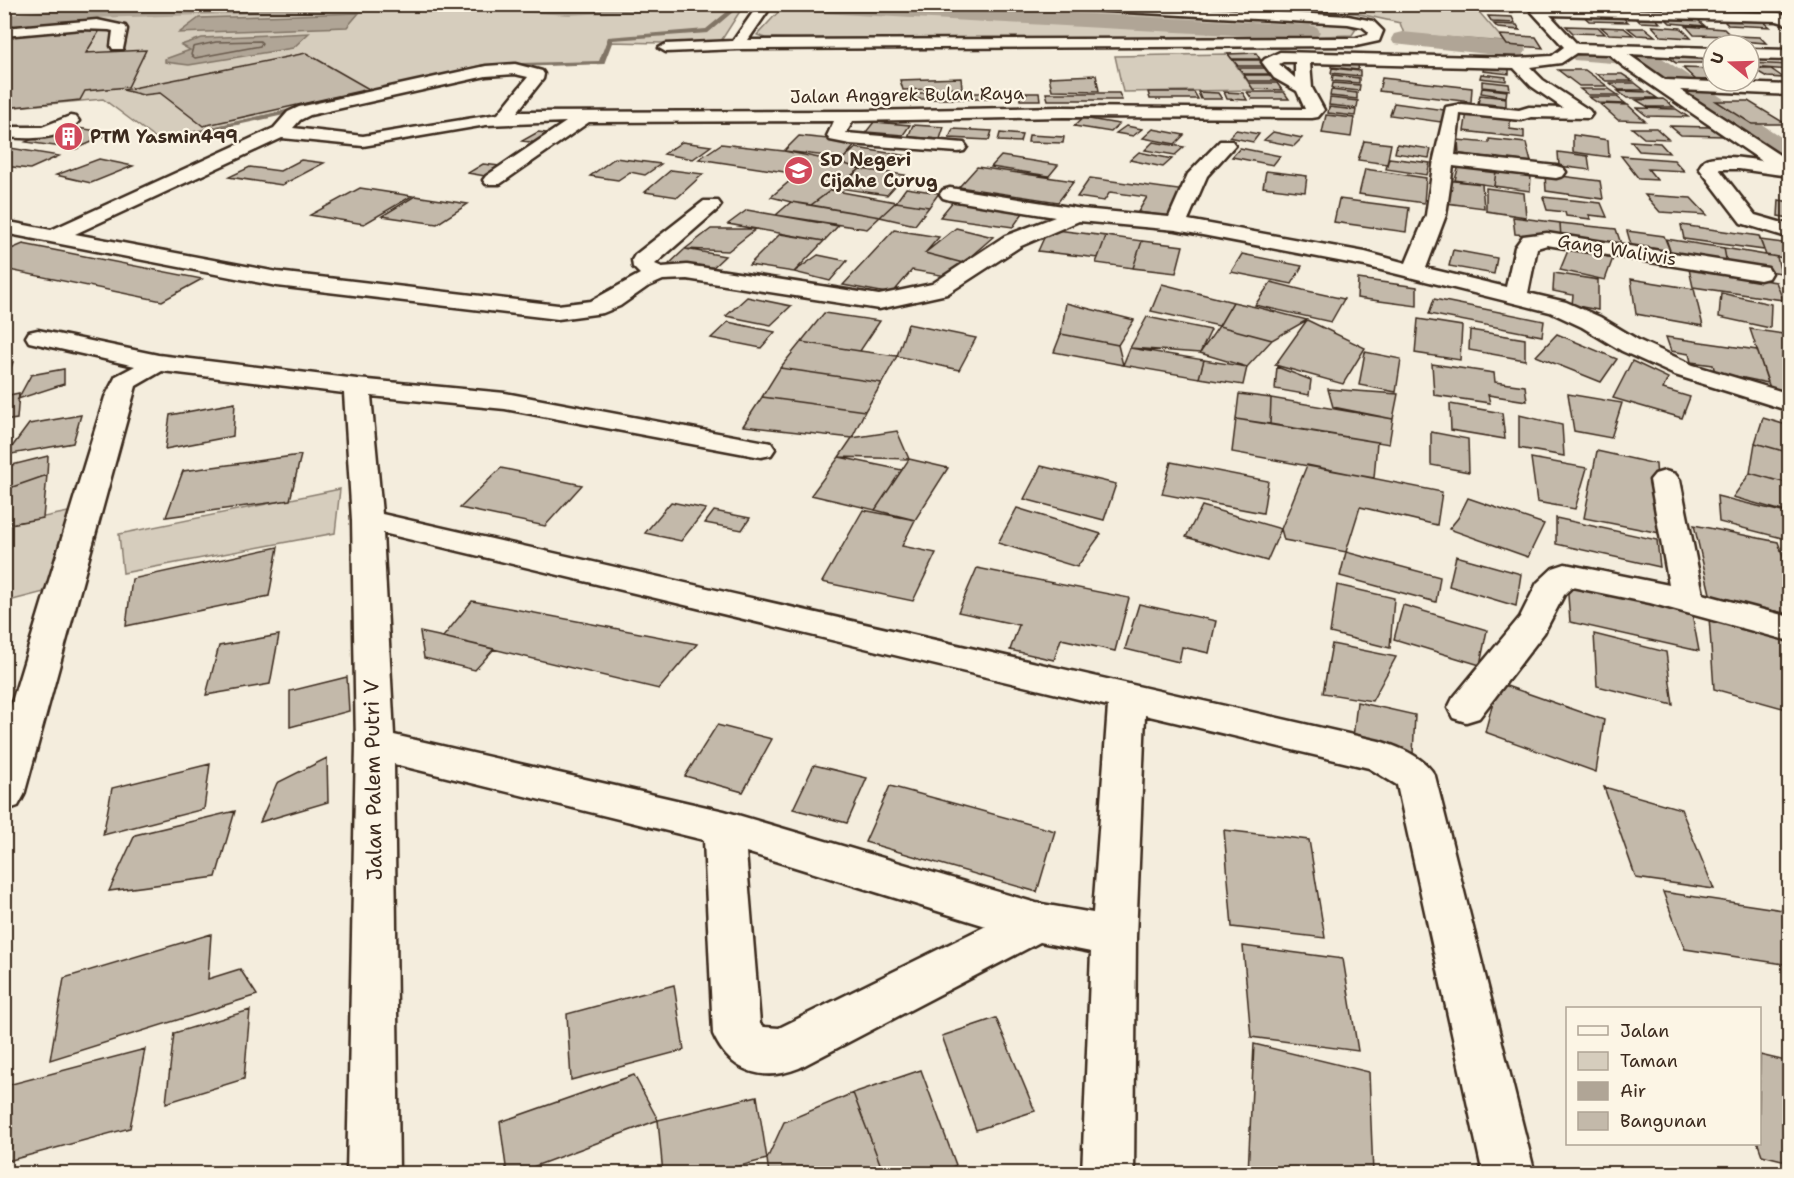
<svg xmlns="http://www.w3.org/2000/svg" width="1794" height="1178" viewBox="0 0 1794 1178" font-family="'Shantell Sans',sans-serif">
<rect width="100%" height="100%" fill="#f4eddd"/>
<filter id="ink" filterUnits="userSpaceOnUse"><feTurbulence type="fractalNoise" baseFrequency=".0167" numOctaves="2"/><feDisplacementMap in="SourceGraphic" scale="12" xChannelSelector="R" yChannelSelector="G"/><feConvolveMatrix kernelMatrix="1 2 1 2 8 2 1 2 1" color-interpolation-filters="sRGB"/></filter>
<g filter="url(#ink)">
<path fill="#d6cdbd" stroke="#887c6e" stroke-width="1.5" d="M790 4 996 5 1313 20 1344 23 1356 29 1352 35 1294 37 802 39 766 38 757 35 781 9Z
M403 5H482L569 9 744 5 719 44 607 42 602 63 483 66 158 140 103 99 5 108 4 23 88 12Z
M1170 5H1473L1505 42 1404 34 1400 23 1355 13Z
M1228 54 1254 90 1123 92 1115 56Z
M340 489 335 533 123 573 119 534Z
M73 511 48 591 5 602V525Z"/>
<path fill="#b0a596" stroke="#817466" stroke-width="1.5" d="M359 13 347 27 179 33 199 18Z
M309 33 293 48 189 65 165 62V59L190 50 181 45 202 38Z"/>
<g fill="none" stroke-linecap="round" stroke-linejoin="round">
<path stroke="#6a5b4e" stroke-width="1.5" d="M260 41 262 43 260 46 195 58 191 55 193 47 216 42Z"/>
<path fill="#817466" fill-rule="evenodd" d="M723 4H729L734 11 708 33 613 40 604 64 483 68 437 79 433 77 483 64 599 61 608 37 706 29 728 11Z
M309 105H312V109L158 142 154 140Z"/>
<path fill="#b0a596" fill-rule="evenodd" d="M133 4H411L408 8 401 10 88 18 4 28V15L88 6Z
M474 4H680L677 8 670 10 569 15 484 10 477 8Z
M792 4H896L1309 25 1317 27 1320 32 1317 37 1309 39 801 12 794 10Z
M1402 32 1515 43 1523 45 1527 50 1523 55 1515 57 1394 44 1391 39 1394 34Z
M1582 48 1640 51 1662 58 1790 143V164L1780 162 1646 68 1637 65 1574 60 1570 55 1574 50Z"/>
</g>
<path fill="#c3b9aa" stroke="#3b2a1e" stroke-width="1.5" d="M1289 4H1322L1326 9 1290 7Z
M1741 4H1762L1768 10 1745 8Z
M1481 5 1508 6 1512 12 1485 11Z
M1578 11 1616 12 1628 22 1589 21Z
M1632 14 1652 15 1660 23 1640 22Z
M1661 14 1693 16 1705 26 1670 23Z
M1488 16 1512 17 1515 23 1492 22Z
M1719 16 1759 18 1770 27 1728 25Z
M1494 24 1517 25 1520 30 1498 28Z
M103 25 86 53 146 50 128 87 85 91 80 100 4 108V34Z
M1566 26 1598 27 1605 34 1573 33Z
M1652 26 1681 28 1691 38 1661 36Z
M1686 26 1724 29 1731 36 1694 35Z
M1601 27 1624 28 1633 35 1609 34Z
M1628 28H1645L1655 36 1637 35Z
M1500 35 1536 37 1543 48 1507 45Z
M1735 36 1760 37 1766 43 1741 41Z
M306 53 369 89 203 126 160 93 143 95 123 90Z
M1256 53 1260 59H1232L1228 54Z
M1662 54H1694L1709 63H1676Z
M1332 59 1359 61 1358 70 1331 67Z
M1233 60H1260L1265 66H1238Z
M1749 63 1790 65V70L1750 67Z
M1484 65 1509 68V74L1483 71Z
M1239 68H1268L1273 74H1244Z
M1332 68 1360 71V76L1331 73Z
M1683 68 1713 69V80H1696Z
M1753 69H1771L1784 78 1767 77Z
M1558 70H1585L1607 86H1579Z
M1481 74 1506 77V81L1480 78Z
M1596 74H1622L1633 81H1606Z
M1096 75 1099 91 1052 90 1049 77Z
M1244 75H1274L1278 81H1248Z
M1333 75 1359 78V83L1332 81Z
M961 78 962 88 903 90 900 80Z
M1382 78 1472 88 1471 102 1379 91Z
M1482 81 1509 84 1510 90 1482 87Z
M1249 83H1277L1282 90 1253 89Z
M1333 83 1360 85 1359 91 1332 88Z
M1610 83H1635L1644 90H1619Z
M1482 88 1507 91 1506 97 1481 93Z
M1580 89H1609L1618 95H1588Z
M1331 90 1357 93V99L1330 96Z
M1618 91 1648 92 1657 98H1627Z
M1148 92H1194L1198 99H1150Z
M1198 92 1218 93 1222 99H1201Z
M1224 92 1243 93 1247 100 1227 99Z
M1247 92H1284L1289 99H1252Z
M865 93H886L885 100H864Z
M893 93H990L991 99H892Z
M1019 93H1039L1040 100H1020Z
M1046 93H1119L1122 100H1048Z
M1480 95 1506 98V106L1478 103Z
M1589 97H1617L1626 104 1598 103Z
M1330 98 1358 101 1357 108 1329 105Z
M1663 99 1674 107H1648L1636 100Z
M1716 101H1748L1786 124H1752Z
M1394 103 1445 110 1441 122 1390 115Z
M1600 104 1628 105 1645 121 1618 120Z
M1329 107 1356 110 1355 116 1328 113Z
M1637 108 1676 109 1688 117 1647 116Z
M1467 112 1510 118V129L1524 131V138L1464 131Z
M1326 115 1354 118 1351 137 1322 133Z
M1083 118 1119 124 1111 132 1074 126Z
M874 122 910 125 903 135 866 132Z
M913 125 944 127 940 139 908 137Z
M64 126 112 133 76 149 26 142Z
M1126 126 1142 129 1133 136 1116 133Z
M1670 126 1711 127 1723 136 1681 135Z
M1632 128H1656L1668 139 1644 138Z
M953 129 992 131 989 140 949 138Z
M1153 129 1184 135 1175 144 1143 138Z
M1236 130 1259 134 1253 142 1229 137Z
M538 132 554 134 539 143 522 141Z
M1273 132 1302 138 1294 146 1264 140Z
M1000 133 1022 135 1020 142 998 141Z
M1029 135 1064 137 1063 143 1028 142Z
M1573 135 1608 140 1609 157 1573 152Z
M799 136 858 142 844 158 784 151Z
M1489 139 1526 143 1531 162 1459 154 1458 140 1489 143Z
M1364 141 1391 144 1387 164 1358 160Z
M1631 141 1660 143 1669 153 1639 151Z
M682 142 711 146 693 159 664 154Z
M1153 142 1184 147 1175 155 1145 150Z
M721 144 784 151 839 162 860 169 811 205 791 202 771 197 798 174 699 159Z
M1397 144 1431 149 1429 158 1395 153Z
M4 147 59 156 30 169 4 166Z
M856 148 908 156 895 167 860 169 839 162Z
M1240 148 1280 156 1273 165 1232 157Z
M1139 152 1172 159 1163 167 1130 160Z
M1558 152 1588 156 1590 170 1559 166Z
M1001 156 1058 165 1049 176 991 167Z
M1621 156 1674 160 1684 171 1648 169 1657 180 1639 179Z
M615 158 661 164 645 175 630 172 618 180 590 176Z
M1389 158 1430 163 1427 175 1386 169Z
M99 159 133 166 91 183 56 175Z
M301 160 324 163 282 185 229 177 250 167 280 171Z
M483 164 500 166 485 176 468 173Z
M1459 165 1496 171 1494 186 1455 180Z
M977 167 1074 181 1058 202 959 187Z
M860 169 905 175 887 195 839 188Z
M1365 169 1426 178 1424 203 1359 194Z
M671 170 703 174 678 197 645 192Z
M1266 171 1307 176 1305 192 1263 187Z
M1496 171 1531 176 1530 191 1494 186Z
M1545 174 1600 181 1603 199 1546 191Z
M1090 178 1186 191 1173 217 1138 212 1147 197 1110 192 1104 201 1077 197Z
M1445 180 1482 184 1484 208 1446 203Z
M360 188 412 196 364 224 310 215Z
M906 188 939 193 929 207 896 202Z
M1486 188 1524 193 1526 217 1486 211Z
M831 190 896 202 880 217 811 205Z
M1645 195 1691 198 1707 215 1660 212Z
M415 196 468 204 437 224 382 216Z
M1543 197 1601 203 1607 217 1589 215 1591 219 1566 216 1565 212 1547 210Z
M1339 199 1409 208 1406 232 1334 222Z
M954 200 1025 210 1013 227 940 217Z
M1779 200 1790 202V218L1778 216Z
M791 202 880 217 867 229 776 215Z
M896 202 929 207 915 225 880 217Z
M747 210 776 215 838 226 824 241 728 224Z
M1513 217 1560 223 1561 238 1515 234Z
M1560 223 1616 229 1621 244 1561 238Z
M1681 225 1759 236 1764 250 1684 239Z
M956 228 993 237 963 263 925 253Z
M711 229H756L728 251 685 249Z
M1048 229 1106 236 1098 258 1038 251Z
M894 230 939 237 925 253 963 263 952 277 912 270 892 294 843 285Z
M1627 231 1664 236 1672 256 1633 252Z
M780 234 824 241 794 272 749 265Z
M1106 236 1142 241 1133 268 1096 263Z
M1666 239 1724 248 1727 264 1672 256Z
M1760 240 1790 244V259L1766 255Z
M1142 241 1183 246 1176 273 1133 268Z
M23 244 202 279 162 301 4 269V252Z
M1569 248 1613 258 1605 280 1560 270Z
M1724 248 1777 257 1781 273 1727 264Z
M685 249 725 256 708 272 667 266Z
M1453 250 1497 258 1494 274 1449 266Z
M1242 254 1302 266 1292 284 1231 272Z
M818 255 847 261 830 281 794 272Z
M1689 269 1776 282 1783 300 1693 287Z
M1554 273 1598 280V310L1572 305 1573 295 1553 291Z
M1358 279 1417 287V306L1357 298Z
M1631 279 1694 289 1703 326 1636 314Z
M1271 282 1303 290 1344 299 1331 322 1255 305Z
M1162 284 1233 302 1219 326 1151 311Z
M1721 293 1771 304 1770 328 1719 317Z
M747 297 791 306 771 325 726 316Z
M1434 299 1544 321 1542 336 1429 314Z
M1233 302 1260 308 1307 320 1272 340 1219 326Z
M1066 303 1134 320 1118 345 1061 334Z
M824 313 880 321 860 351 801 342Z
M1147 317 1211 330 1200 353 1130 348Z
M1418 319 1462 326 1460 360 1415 353Z
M1307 320 1365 348 1343 384 1275 365Z
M728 322 775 332 761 348 711 338Z
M908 324 976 338 959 370 897 356Z
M1219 326 1272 340 1247 367 1200 353Z
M1750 329 1790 335V394L1771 391Z
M1470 330 1525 339V360L1469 350Z
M1061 334 1118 345 1123 365 1054 352Z
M1557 334 1617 359 1601 382 1536 356Z
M1666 337 1757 350 1768 383 1715 372 1713 365 1691 362 1689 354 1671 351Z
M801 342 860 351 897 356 882 383 780 368Z
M1130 348 1204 360 1199 378 1123 365Z
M1365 352 1401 359 1396 392 1359 385Z
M1204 360 1247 367 1243 385 1199 378Z
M1632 361 1668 378 1663 389 1690 397 1682 418 1613 398Z
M13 362 4 387V364Z
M1432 364 1494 373 1495 382 1525 386 1527 401 1488 395 1490 403 1434 395Z
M1277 367 1311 380 1309 395 1275 389Z
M780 368 882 383 865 411 762 397Z
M64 369V384L18 399 31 375Z
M1328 389 1398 394 1393 419 1333 407Z
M19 393 17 419 4 421V396Z
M1239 394 1271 398 1270 424 1236 419Z
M1568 394 1622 403 1611 438 1574 431Z
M762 397 865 411 852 438 743 426Z
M1271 398 1393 419 1389 444 1270 424Z
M235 403 233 436 165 449 170 415Z
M1450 404 1502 413 1505 439 1451 430Z
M81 415 73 443 6 455 29 424Z
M1519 415 1562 425 1564 456 1519 448Z
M1763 418 1790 426V453L1755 443Z
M1236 419 1377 442 1374 478 1232 452Z
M897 431 909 459 839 457 852 438Z
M1431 432 1468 439 1469 472 1431 465Z
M1755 443 1790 453V484L1750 473Z
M1597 451 1656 464 1660 533 1584 518Z
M301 455 290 500 166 517 183 471Z
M48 456 47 475 4 490V467Z
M839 457 902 470 875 510 811 495Z
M1531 458 1587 468 1575 509 1537 502Z
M909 459 948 468 915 520 875 510Z
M1171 462 1268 481 1263 513 1162 494Z
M1307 465 1442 492 1437 525 1360 507 1346 552 1284 540 1281 529Z
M1041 466 1116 484 1104 520 1024 499Z
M501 468 582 485 545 526 460 508Z
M1750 473 1790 484V513L1733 497Z
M47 475 43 518 4 525V490Z
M1717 496 1790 514V540L1719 522Z
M1468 498 1544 524 1528 557 1449 529 1458 518Z
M671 502 706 509 681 541 645 533Z
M1202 506 1281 529 1267 561 1186 537Z
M1017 508 1101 534 1077 567 998 543Z
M863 510 915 520 902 546 936 553 913 601 822 582Z
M714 511 750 518 742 530 705 523Z
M1556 518 1657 540 1660 567 1556 544Z
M1694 525 1778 542 1790 576V614L1711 598Z
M278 547 269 596 126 626 132 579Z
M1346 552 1440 577 1436 602 1340 576Z
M1456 556 1521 574 1516 606 1449 586Z
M977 568 1129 598 1115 651 1061 639 1054 660 1010 650 1019 625 958 612Z
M1567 582 1691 608 1699 651 1570 622Z
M1337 585 1394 598 1390 648 1330 633Z
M472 601 697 644 659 689 443 637Z
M1139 604 1216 621 1209 653 1182 647 1179 662 1125 649Z
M1403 605 1487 630 1480 665 1394 639Z
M1709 617 1790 639V710L1714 689Z
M420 632 443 637 494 649 475 670 424 658Z
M1594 634 1666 652 1673 705 1597 686Z
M279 635 270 684 206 695 219 646Z
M1332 644 1396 657 1372 701 1323 693Z
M347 677 349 711 290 727V691Z
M1498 683 1604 720 1596 772 1485 732Z
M1357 702 1415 715 1413 754 1353 738Z
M717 725 772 739 743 792 685 776Z
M327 758 328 802 260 822 277 783Z
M210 764 204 809 103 835 112 788Z
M814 765 867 778 847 823 793 809Z
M890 786 1055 831 1037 892 865 842Z
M1604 787 1681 809 1714 889 1636 878Z
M235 811 216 877 109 891 135 835Z
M1224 830 1309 840 1325 938 1232 927Z
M1663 892 1783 910 1790 926V965L1685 949Z
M211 934 208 979 240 969 257 995 50 1060 64 978Z
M1243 946 1343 959 1358 1051 1251 1037Z
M674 985 684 1050 571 1080 567 1014Z
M250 1010 244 1079 166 1103 174 1033Z
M996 1018 1035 1111 976 1130 942 1036Z
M1254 1044 1369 1072 1373 1174H1248Z
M145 1049 130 1128 4 1162V1086Z
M1760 1055 1790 1062V1162L1762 1155 1758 1144Z
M921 1070 956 1165 939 1174H884L853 1093Z
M634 1075 658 1120 514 1174H507L500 1122Z
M853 1093 884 1174H769L767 1159 784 1122Z
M757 1096 767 1159 709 1174H663L658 1120Z"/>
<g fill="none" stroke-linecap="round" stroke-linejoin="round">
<defs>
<path id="minor" d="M4 4H20L4 10Z
M1045 4H1136L1348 16 1373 21 1383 31 1379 41 1356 46 737 49 666 52 659 48 666 44 733 41 756 8 761 7 768 11 748 40 1356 38 1368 35 1369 32 1363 27 1348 24 1051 8Z
M1538 7 1779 13 1790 16V25L1777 21 1550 15 1577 44 1713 48V58L1628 54 1665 80 1790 85V95L1680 90 1790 162 1789 176 1739 169H1719L1755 215 1790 225V238L1741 223 1699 168C1699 167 1704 161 1704 160 1715 153 1750 159 1762 161L1623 66 1609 54 1576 53 1561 63 1530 67 1543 80 1589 110 1592 114 1589 118 1531 117 1521 120 1460 114 1455 155 1556 166 1563 168 1566 172 1563 176 1556 178 1453 166 1446 215 1426 268 1506 287 1515 247 1523 236 1547 233 1768 268 1771 273 1768 278 1760 280 1547 245 1537 248 1528 293 1566 302 1600 317 1640 341 1693 365 1790 394V411L1675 375 1622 351 1582 327 1550 312 1365 266 1176 230 1079 221 1021 246 947 294 879 309 687 279 663 280 647 287 620 306 603 313 558 319 277 286 4 233V221L51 230 274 128 288 112 299 107 486 66 515 64 542 71 544 74 543 79 517 112 864 111 1063 107 1305 109 1297 91 1274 78 1262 62 1265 59 1280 52 1518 58 1552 56 1564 47 1531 11ZM1283 62H1295V78L1279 64ZM1310 63 1514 68 1531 86 1563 108 1529 107 1519 110 1462 104 1446 107 1434 159 1426 215 1406 263 1365 252 1188 220 1207 176 1235 145 1232 141H1220L1188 174 1169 217 1082 209 950 188 943 190 940 194 943 198 950 200 1055 217 1005 236 932 284 879 295 687 265 662 267 655 264 718 209 721 205 718 201H704L635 255 632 260 633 267 640 274 591 301 558 305 277 272 75 234 282 138 363 146 486 125 566 122 486 176 483 180 486 184H500L589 122 834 121 827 136 830 140 850 144 958 152 964 151 967 147 964 143 846 133 853 121 1063 117 1312 118 1318 117 1324 110 1312 88ZM515 74 528 77 498 114 363 136 293 128 300 120 310 115 486 76Z
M97 20 125 26 127 29 123 49H113L111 46 113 31 109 30 81 29 4 36V28Z
M1749 49 1790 50V60L1749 59Z
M70 116 76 117 79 121C63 141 27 139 4 137V127H42Z
M38 330 158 355 357 379 505 393 771 443 775 449 771 455 761 457 505 409 371 396 382 514 1379 741C1399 747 1425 757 1435 776L1535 1174H1483L1397 785 1369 768 1145 715 1136 937 1134 1174H1082L1091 952 1040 942 799 1068C762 1083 729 1071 713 1034L704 840 394 764 399 1174H347L356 745 352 520 344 393 162 371 136 386 24 795 18 806 4 811V728L105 397 116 376 135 366 29 342 26 337 29 332ZM383 533 1108 706 1093 913 1036 903 724 811 394 735ZM746 852 986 926 779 1028 764 1027 760 1024Z
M1665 471 1675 474 1680 480 1703 594 1790 617V641L1650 603 1572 587 1564 595 1544 633 1479 718 1466 722 1453 718 1448 708 1453 698 1520 617 1537 583 1553 568 1565 564 1669 585 1650 480 1655 474Z"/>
</defs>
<use href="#minor" stroke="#3b2a1e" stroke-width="5"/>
<use href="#minor" fill="#fcf5e5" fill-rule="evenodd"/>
</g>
</g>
<defs>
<symbol id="building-disc" viewBox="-11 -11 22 22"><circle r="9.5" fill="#d1495b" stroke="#fcf5e5"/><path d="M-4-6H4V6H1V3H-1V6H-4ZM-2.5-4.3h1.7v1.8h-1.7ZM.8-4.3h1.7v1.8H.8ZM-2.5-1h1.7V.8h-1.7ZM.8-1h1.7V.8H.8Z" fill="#fff"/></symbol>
<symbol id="school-disc" viewBox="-11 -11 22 22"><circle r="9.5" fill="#d1495b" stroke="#fcf5e5"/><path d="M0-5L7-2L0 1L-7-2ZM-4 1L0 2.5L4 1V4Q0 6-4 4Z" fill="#fff"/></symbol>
</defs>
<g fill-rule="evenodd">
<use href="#building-disc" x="52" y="120" width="33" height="33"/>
<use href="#school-disc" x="782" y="154" width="33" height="33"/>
</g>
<g text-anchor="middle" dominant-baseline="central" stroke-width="4.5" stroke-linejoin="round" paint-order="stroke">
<g font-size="18" fill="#3b2a1e" stroke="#fcf5e5">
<text transform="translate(907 95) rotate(-1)">Jalan Anggrek Bulan Raya</text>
<text transform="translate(1617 250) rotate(9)">Gang Waliwis</text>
</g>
<g font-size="18" font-weight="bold" fill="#3b2a1e" stroke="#fcf5e5" text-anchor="start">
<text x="90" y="137">PTM Yasmin499</text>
<text x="820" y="160">SD Negeri<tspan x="820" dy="21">Cijahe Curug</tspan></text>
</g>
<g font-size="21" fill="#3b2a1e" stroke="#fcf5e5">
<text transform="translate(373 780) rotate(-91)">Jalan Palem Putri V</text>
</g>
</g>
<rect width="1794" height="1178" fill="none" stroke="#fcf5e5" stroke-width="24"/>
<rect x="12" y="12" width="1770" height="1154" fill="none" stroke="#3b2a1e" stroke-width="2" filter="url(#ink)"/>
<rect x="1566" y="1007" width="195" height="138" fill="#fcf5e5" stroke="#afa495" stroke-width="1.5"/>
<rect x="1578" y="1026" width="30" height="9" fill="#fcf5e5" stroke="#afa495" stroke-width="1.5"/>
<text x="1620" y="1037" font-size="18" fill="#3b2a1e">Jalan</text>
<rect x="1578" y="1052" width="30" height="18" fill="#d6cdbd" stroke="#afa495" stroke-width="1.5"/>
<text x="1620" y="1067" font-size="18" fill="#3b2a1e">Taman</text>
<rect x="1578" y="1082" width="30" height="18" fill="#b0a596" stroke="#afa495" stroke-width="1.5"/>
<text x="1620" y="1097" font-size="18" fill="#3b2a1e">Air</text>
<rect x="1578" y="1112" width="30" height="18" fill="#c3b9aa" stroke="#afa495" stroke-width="1.5"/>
<text x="1620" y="1127" font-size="18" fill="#3b2a1e">Bangunan</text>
<g transform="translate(1731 63) rotate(289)"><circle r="28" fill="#fcf5e5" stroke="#afa495" stroke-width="1.5"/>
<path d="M0-4.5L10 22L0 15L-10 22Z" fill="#d1495b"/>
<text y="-9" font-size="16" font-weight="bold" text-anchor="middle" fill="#3b2a1e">U</text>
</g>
</svg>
